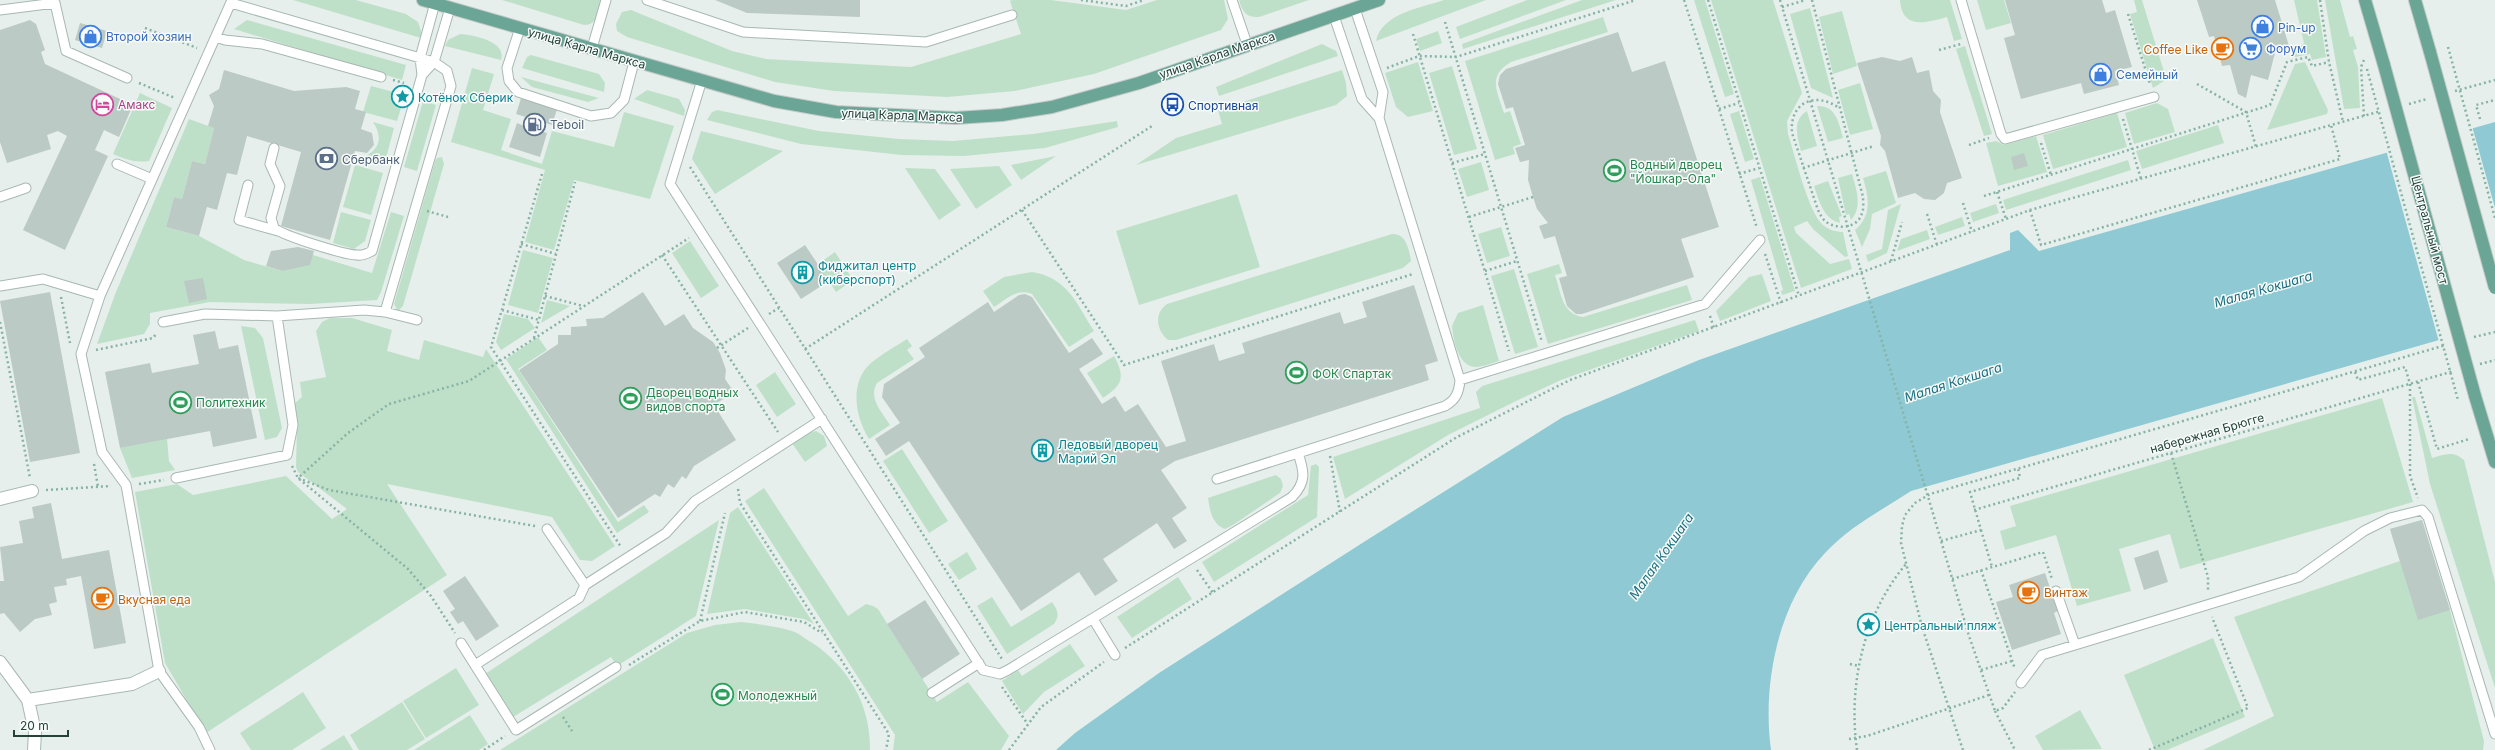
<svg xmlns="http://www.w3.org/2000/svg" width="2495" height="750" viewBox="0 0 2495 750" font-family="Inter,sans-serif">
<rect width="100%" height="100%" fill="#e6efeb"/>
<path fill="#bfe0c8" d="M293 0H356L406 14 418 22 421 31V38Z
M502 0H601C598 11 598 25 584 25Z
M1012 0H1051L1126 10 1157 0H1224L1228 19 1221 30 1094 74 1015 91 947 97 834 91 775 82 627 37 617 31 616 24 622 12 631 10 732 51 766 59 911 67 1021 34 1010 1Z
M1239 0H1309L1259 17C1247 18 1242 12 1239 0Z
M1444 0H1486L1376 41C1382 13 1421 8 1444 0Z
M1527 0H1566L1460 39 1456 27Z
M1582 0H1616L1463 49 1462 44Z
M1694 0H1705L1734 94 1725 97Z
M1711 0H1773L1802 93 1787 121 1788 134C1795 155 1808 212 1823 225 1829 230 1837 232 1843 232L1848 256 1845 257 1813 229 1807 221 1794 227 1796 233 1830 264 1849 259 1852 269 1801 288Z
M1900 0H1950L1962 39 1954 41 1947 17C1926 23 1902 30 1900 0Z
M1977 0H2004L2011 23 1986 30Z
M2134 0H2142L2165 75 2164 81 2153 88 2130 14 2137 12Z
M2294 0H2317L2326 57 2312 60 2310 54 2295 57 2294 52 2304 43Z
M2325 0H2340L2350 37 2353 36 2357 49 2353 50 2358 67 2360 108 2344 109Z
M1810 8 1833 98 1811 88 1790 14Z
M1842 11 1857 66 1833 74 1819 17Z
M1603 17 1608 32 1511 62C1487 76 1497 91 1504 113L1510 111 1521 144 1513 147 1515 154 1495 160 1465 61Z
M247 20 406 65 402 80 234 29Z
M1438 31 1442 43 1420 51 1416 39Z
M460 34C473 35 507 41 501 60L445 46 448 40Z
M1322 44 1336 51 1338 56 1219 96 1216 87Z
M1965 46 1992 134 1984 136 1956 49Z
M531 55 599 74 605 83 604 92 522 68 527 57Z
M1418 62 1433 111 1408 117 1396 107 1385 73Z
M2305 62 2328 110 2327 114 2267 130 2295 64Z
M1452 66 1477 149 1454 155 1429 73Z
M472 68 494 74 483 110 511 119 501 150 542 164 552 131 614 147 624 112 674 126 650 199 574 180 554 250 525 242 545 170 451 142Z
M1342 70 1346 83 1347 96 1336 105 1136 165 1176 138 1222 124 1218 110Z
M521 77 599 98 588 102 532 87Z
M1860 83 1873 129 1850 135 1838 90Z
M371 86 405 95 397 121 363 112Z
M647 90 679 99 685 110 684 116 634 99Z
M140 93 172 108 149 161C135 163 125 159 113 154Z
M423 101 436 105 417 171 404 167Z
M2157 103 2168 109 2175 132 2134 144 2125 113Z
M1817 106C1836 105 1839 123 1843 138L1828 142Z
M717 110 819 131 899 139 953 141 1033 134 1117 121 1118 127 1045 148 964 156 902 155 801 144 707 120 712 112Z
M1739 111 1754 159 1745 162 1730 114Z
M1807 111 1817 146 1801 151C1797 136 1792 120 1807 111Z
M2117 113 2127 147 2053 169 2043 135Z
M189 119 214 128 205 164 192 161 182 199 174 197 166 227 199 236 244 260 282 271 313 255 372 273 391 212 404 216 381 292 377 300 310 304 210 302 150 313V324L144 334 97 344 116 292Z
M373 122 394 128 385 162 364 157C380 149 383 137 373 122Z
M2218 125 2224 143 2142 169 2136 151Z
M701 131 783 151 715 194 692 159Z
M2036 136 2047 172 1998 186 1986 143 1996 141 2004 145Z
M1056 156 1021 180 1011 165Z
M442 157 444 164 403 306 398 311 394 304 435 161 437 158Z
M2128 160 2131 170 2006 210 2003 200Z
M1481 162 1489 190 1467 197 1458 169Z
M355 165 383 173 371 215 343 207Z
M999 166 1012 185 976 209 950 169Z
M905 168 935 169 961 205 939 220Z
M1886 171 1896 203 1872 214 1870 229 1862 247 1855 230C1872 215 1869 198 1863 178Z
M1852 174C1856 188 1863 207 1851 220L1849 214 1846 215 1838 178Z
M1760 177 1795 291 1782 295 1781 291 1783 290 1751 180Z
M1828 181 1842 216 1839 217 1840 223C1823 219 1819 200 1814 186Z
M1237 194 1260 267 1139 305 1116 231Z
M1901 204 1887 253 1868 262 1866 255 1882 249 1888 210Z
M1996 204 1999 213 1973 222 1970 213Z
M341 212 371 220 365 241 354 249 333 243Z
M1962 217 1965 226 1938 235 1935 227Z
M1501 227 1510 256 1487 263 1478 234Z
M1927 230 1930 239 1897 251 1901 239Z
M1392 234C1406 233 1409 249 1411 261L1403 268 1176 340H1168C1156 330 1154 313 1167 304Z
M690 241 719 286 701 298 672 253Z
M523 250 553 258 538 313 508 305Z
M835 252 853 280 836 292 818 264Z
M1559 264 1562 273 1555 275C1561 293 1562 314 1583 317L1687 285 1692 300 1548 344 1527 274Z
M1514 269 1538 347 1515 354 1491 276Z
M1032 272C1068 278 1076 303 1094 331L1069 347 1032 294C1017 288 1007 299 994 307L983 291 1004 277Z
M1762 274 1771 301 1720 321 1716 311 1749 277Z
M547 300 570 306 541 323Z
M1483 305 1499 361C1492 363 1483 367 1475 367 1458 366 1453 339 1452 326L1458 313Z
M504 314 528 319 535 328 501 350 496 342Z
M330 318H352L392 330 387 351 419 360 424 340 483 357 486 349 615 546 592 561 580 560 552 517 387 484 447 575 206 733 165 663 135 492 177 484 193 495 286 476 332 519 347 509 298 472 296 467 297 426 294 408 295 403 302 397 300 382 326 377 316 331 322 322Z
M1695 320 1699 331 1561 380 1516 401 1448 435 1345 499 1333 457 1480 408 1476 392 1482 386Z
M241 326 255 328 263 338 282 428 277 437 265 440Z
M538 337 547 350 518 369 618 522 644 505 649 512 617 533 506 359Z
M907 339 912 346 907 350 914 359 877 383C868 399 882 412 890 425L869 439C855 417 849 382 871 363 882 354 896 346 907 339Z
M1114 356C1126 378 1122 385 1103 398L1087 373Z
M775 372 796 404 777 417 756 385Z
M2412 397H2415L2432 458C2445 455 2452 450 2464 460L2495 582V688L2430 484Z
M2382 398 2413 502 2180 569 2170 534 2119 549 2131 591 2077 606 2056 535 2005 550 2000 531 2016 526 2010 506Z
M816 431 824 436 827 446 805 462 792 443 808 433Z
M167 439 169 461 175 470 132 478 120 448Z
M902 449 948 521 929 533 883 461Z
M1316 464 1319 467 1317 517 1214 582 1202 562 1308 495 1311 466Z
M1276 475 1281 479 1283 486 1280 493 1233 525 1225 529C1212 524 1210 511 1208 498Z
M764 488 848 616 866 604 873 606 878 609 937 702 968 682 1009 736 1001 750H893L895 735 745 501Z
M738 507 814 624 804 619 745 609 707 614 730 513Z
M719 520 696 616 617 666 611 657 513 717 485 674Z
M2422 520 2450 610 2484 741 2483 750H2203L2274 716 2234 617 2400 561 2390 529Z
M967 552 977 569 959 580 948 564Z
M1178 577 1192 599 1132 638 1117 617Z
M992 597 1011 627 1052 602C1058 611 1060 615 1054 624L1007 654 977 606Z
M741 622C758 624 776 626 792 631 799 633 805 639 811 642 848 666 871 705 870 750H500L687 633 715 625Z
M2213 638 2245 717 2167 750H2155L2124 675Z
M1070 644 1085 666 1044 692 1023 714 1002 681 1018 670 1022 676Z
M456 668 479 705 426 738 403 701Z
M303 692 326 728 292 750H251L240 733Z
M402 702 425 739 407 750H359L350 735Z
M2080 710 2102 749 2043 750 2035 736Z
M470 715 488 744 479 750H414Z
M344 735 353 750H320Z"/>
<path fill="#8ec9d4" d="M2495 122V324L1911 491C1882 510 1849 527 1825 553 1778 602 1762 684 1771 750H1056L1075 733 1159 673 1367 540 1563 417 1699 360 2010 250V233L2018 230 2039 251Z"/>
<path fill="#e6efeb" d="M2472 126 2495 208V327L2439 342 2386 150Z"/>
<path fill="#bbcac4" d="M715 0H860V17L747 13Z
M2005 0H2102L2106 13 2115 10 2132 67 2115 71 2119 85 2084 94 2081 83 2021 99 2004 38 2015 35Z
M2197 0H2275L2289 46 2275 53 2268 80 2251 75 2246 98 2238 94 2230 65 2222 66 2214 36 2209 37Z
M30 20 36 24 45 50 41 52 45 64 133 105 119 137 104 130 95 150 108 156 65 250 23 230 67 136 58 131 47 135 51 149 7 163 0 142V30Z
M80 23 107 31 102 48 75 40Z
M1618 32 1632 72 1665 61 1719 227 1681 239 1694 277 1582 314H1576L1567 306 1559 278 1567 276 1555 236 1544 239 1539 226 1548 223 1537 209 1533 197 1528 180 1529 160 1520 162 1515 148 1525 145 1513 107 1506 109 1498 84 1500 75 1506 69Z
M1882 57 1900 61 1912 57 1917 73 1929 70 1933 91 1941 100 1940 112 1962 178 1947 183 1944 193 1935 200 1924 199 1915 193 1898 198 1885 151 1880 145 1881 136 1857 63Z
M224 70 294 91 346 87 360 91 355 109 366 112 361 129 372 133 374 145 367 153 355 151 330 240 281 226 301 152 247 136 237 175 227 173 217 210 207 207 199 236 166 227 174 197 182 199 192 161 205 164 214 128 208 126 214 106 209 95 219 89Z
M523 92 559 103 552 125 539 121 537 130 547 133 540 157 509 147 517 123 529 128 532 119 516 114Z
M2024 153 2028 166 2014 170 2011 157Z
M805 245 829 281 801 299 777 263Z
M298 247 314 251 310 265 282 271 266 266 271 251Z
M203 278 207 299 189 303 184 281Z
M1414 285 1438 361 1425 365 1429 380 1175 461 1161 470 1187 508 1172 518 1187 541 1174 549 1157 523 1103 559 1118 581 1095 596 1079 572 1021 611 909 441 886 456 875 439 900 423 882 397 884 384 925 357 919 348 988 302 994 312 1019 295 1025 294 1032 297 1069 353 1092 338 1103 354 1079 369 1102 404 1115 396 1125 412 1138 404 1166 447 1186 441 1161 361 1214 344 1219 361 1245 353 1242 343 1340 312 1344 324 1367 317 1362 302Z
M50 292 80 453 30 462 0 301Z
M643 292 665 326 684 314 693 328 713 342 720 353 726 370 725 379 734 392 714 405 736 440 694 466 686 479 682 476 674 488 668 484 660 497 655 494 618 518 519 370 558 344V335H571V327L587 326 586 319 603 318Z
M215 331 219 349 238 345 257 438 213 447 210 431 120 448 105 372 150 363 152 373 199 364 193 335Z
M51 503 62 559 109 550 126 643 94 649 81 576 66 579 67 585 54 587 57 602 49 604 52 615 35 619 20 632 4 613 0 614V581H4L0 547 23 543 19 521 34 518 32 507Z
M2422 520 2450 610 2418 620 2390 529Z
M2158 550 2168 582 2144 590 2134 558Z
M2045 573 2058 611 2054 613 2061 634 2012 650 1996 602 2013 597 2009 585Z
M465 576 499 626 476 641 463 621 458 624 450 612 455 609 443 591Z
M925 600 960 654 922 679 887 624Z"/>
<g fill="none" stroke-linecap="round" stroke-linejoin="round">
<defs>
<path id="service" d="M647 0 743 32 926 42 1012 15
M1232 0 1247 44
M1961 0 2001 134 2005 139 2154 97
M231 3 434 62 447 71 451 86 385 312
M435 3 420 58 422 75 434 62 450 8
M1355 9 1383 92 1379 118
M0 10 55 3 66 51 127 78
M520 28 507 68 509 81 518 92 591 116 611 113 624 100 634 62
M216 37 225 40 262 44 381 77
M592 48 606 0
M702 80 670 184 983 670 1000 674 1008 670 1292 497C1307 482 1304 471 1298 453
M274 148 270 164 280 186 271 218 274 228C284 236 344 255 358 255 363 256 368 253 372 251L422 75
M117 164 152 179
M248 185 239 220 278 231
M0 197 26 188
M0 286 43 279 100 296
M163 322 205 314 277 316 364 310 385 312 417 320
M1460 380 1705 304 1760 240
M176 478 287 455 293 425 277 316
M1217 479 1445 406C1456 400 1459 392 1460 380L1379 118 1362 99 1334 16
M547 529 585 585
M2056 591 2075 645
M1093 619 1115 655
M461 643 516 730 616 667
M475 665 579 598 585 585 666 533 695 501 822 419
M2021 683 2042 655 2299 577 2364 531 2390 518 2422 510 2428 517 2495 734
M932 693 979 663
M210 750 199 727 159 671 126 485 102 452 81 354 100 296 232 0"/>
<path id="minor" d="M0 499 32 491
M0 662 28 700
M34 750 35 732 28 700 132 684 159 671"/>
<path id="primary" d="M423 0 774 101 836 112 956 118 1002 115 1052 107 1139 83 1379 0
M2365 0 2384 65
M2415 0 2430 52
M2475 396 2495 462"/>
</defs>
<use href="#service" stroke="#a8b8b2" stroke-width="11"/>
<use href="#minor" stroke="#a8b8b2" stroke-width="14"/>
<use href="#primary" stroke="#c2cac8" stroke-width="14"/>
<path stroke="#86b3a5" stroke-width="2.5" stroke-dasharray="2 3" stroke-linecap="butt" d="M1081 0 1126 6 1144 0
M1684 0 1757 228
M1708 0 1799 296
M1780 0 1853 244
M1812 0 1863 197C1863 202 1864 209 1862 213 1858 229 1836 230 1825 221 1822 218 1820 214 1818 210L1792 133C1789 102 1816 91 1839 108
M2320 0 2329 62 2343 122
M1782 7 1806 0
M2128 14 2150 84
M1445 22 1542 342
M145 28 197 48
M1413 34 1509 351
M1939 50 1961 44
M2364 60 2361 67 2364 116
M1387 68 1419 56 1456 57 1636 0
M393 80 404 83
M139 83 175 98
M2197 84 2246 112 2256 147
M2455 91 2495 80
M2409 104 2427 99
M1719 109 1739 103
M2123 119 2141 179
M2480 119 2476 105 2495 100
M2041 143 2051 175
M1969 145 1989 138
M365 158 384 164
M1452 163 1485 154
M690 167 1002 659
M1803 168 1874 146
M542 174 491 347 621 547
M1739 174 1759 168
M1997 192 2006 219
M1984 196 2270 105 2287 62 2308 57 2312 66 2329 62
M1963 203 1972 232
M1022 210 1124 365 1413 274
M2030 210 2041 245 2340 159 2331 125
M427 211 448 217
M1927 214 1937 245
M1469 217 1533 197
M521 244 556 254
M1765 254 1781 303
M662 255 778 432
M1891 261 1902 222
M1485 271 1517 261
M545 296 583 306
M61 297 70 343
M502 310 539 320
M769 314 779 308
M1710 316 1714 328
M0 322 30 478
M2474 337 2495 332
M534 338 575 182
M717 348 748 328
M805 349 1152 126
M96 350 153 338 157 333
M2480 364 2495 360
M2355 372 2358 380 2405 367 2410 384V476L2418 498
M2418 382 2437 449 2469 439
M2171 453 2208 577V591
M1330 456 1340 512
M94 464 98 487
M292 466 298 478 408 569 431 596 455 633
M139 484 164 480
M738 489 740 503 889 734 886 750
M46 490 111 486
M1974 510 2454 371
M535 526 329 490 298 478 348 433 389 404 469 381 689 238
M1937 527 1969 636 1995 711 2003 708 2015 692
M1981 530 1992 567
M1941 541 1981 530 1970 492 2020 478 2018 468
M1197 570 1213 593
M1981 570 2015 669
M1952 579 2043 552 2052 579
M700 621 725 513
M1125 648 1457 437 1570 380 2030 210 2381 111
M1850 664 1859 666
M629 665 700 621 745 612 804 622 822 633
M1981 670 2012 661
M1002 687 1027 723
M1995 711 2015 750
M563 717 572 731
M1849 739 1867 736 1989 695
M484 750 505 736
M1009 750 1041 707 1104 662
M1857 750C1848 686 1863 615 1906 564
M1963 750 1922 627 1901 543 1902 526 1905 515 1915 503 1930 494 2446 345
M2149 750 2248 708 2212 617"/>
<use href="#service" stroke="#fff" stroke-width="9"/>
<use href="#minor" stroke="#fff" stroke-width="12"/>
<use href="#primary" stroke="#6aa596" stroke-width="12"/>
<defs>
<path id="primary-bridge" d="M2430 52 2495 288
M2384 65 2475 396"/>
</defs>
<use href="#primary-bridge" stroke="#c2cac8" stroke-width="14" stroke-linecap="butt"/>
<path stroke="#86b3a5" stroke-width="2.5" stroke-dasharray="2 3" stroke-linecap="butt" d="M2448 47 2495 218
M2367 69 2458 400
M1853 244 1937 527"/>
<use href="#primary-bridge" stroke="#6aa596" stroke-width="12"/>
</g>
<defs>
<symbol id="shop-ring" viewBox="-11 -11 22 22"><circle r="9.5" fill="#f7fbf9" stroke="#3f7fe0" stroke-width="1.5"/><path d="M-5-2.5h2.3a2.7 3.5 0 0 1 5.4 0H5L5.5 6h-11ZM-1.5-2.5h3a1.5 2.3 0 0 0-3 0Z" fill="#3f7fe0"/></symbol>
<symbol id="supermarket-ring" viewBox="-11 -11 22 22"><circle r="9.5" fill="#f7fbf9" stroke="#3f7fe0" stroke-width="1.5"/><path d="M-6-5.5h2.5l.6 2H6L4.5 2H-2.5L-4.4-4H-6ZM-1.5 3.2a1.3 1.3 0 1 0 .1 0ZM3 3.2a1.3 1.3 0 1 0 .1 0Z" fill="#3f7fe0"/></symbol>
<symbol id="cafe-ring" viewBox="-11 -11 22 22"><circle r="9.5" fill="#f7fbf9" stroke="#e8710a" stroke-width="1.5"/><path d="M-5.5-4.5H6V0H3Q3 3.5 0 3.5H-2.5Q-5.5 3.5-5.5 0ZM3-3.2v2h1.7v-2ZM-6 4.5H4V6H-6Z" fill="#e8710a"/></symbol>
<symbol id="sight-ring" viewBox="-11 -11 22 22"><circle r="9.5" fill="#f7fbf9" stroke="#0f9aa8" stroke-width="1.5"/><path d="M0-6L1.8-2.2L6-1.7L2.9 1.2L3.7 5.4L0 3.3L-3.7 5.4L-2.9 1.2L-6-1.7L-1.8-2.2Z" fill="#0f9aa8"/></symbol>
<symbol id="hotel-ring" viewBox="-11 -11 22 22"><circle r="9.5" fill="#f7fbf9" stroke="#d1479c" stroke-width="1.5"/><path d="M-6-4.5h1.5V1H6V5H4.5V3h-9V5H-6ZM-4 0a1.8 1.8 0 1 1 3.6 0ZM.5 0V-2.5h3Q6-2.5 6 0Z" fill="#d1479c"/></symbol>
<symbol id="bus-ring" viewBox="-11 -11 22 22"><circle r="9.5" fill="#f7fbf9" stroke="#1a4fb4" stroke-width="1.5"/><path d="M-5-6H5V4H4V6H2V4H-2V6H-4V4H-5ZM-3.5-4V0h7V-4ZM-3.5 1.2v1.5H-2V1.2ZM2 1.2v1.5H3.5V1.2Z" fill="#1a4fb4"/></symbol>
<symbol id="fuel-ring" viewBox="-11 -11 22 22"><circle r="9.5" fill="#f7fbf9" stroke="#5c6f8a" stroke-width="1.5"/><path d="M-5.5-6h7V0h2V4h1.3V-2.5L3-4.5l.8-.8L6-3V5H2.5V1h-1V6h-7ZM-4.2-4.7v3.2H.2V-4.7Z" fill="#5c6f8a"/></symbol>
<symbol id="bank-ring" viewBox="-11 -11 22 22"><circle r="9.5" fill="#f7fbf9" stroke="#5c6f8a" stroke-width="1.5"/><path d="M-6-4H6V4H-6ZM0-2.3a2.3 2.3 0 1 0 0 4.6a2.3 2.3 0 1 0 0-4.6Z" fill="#5c6f8a"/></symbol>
<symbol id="stadium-ring" viewBox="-11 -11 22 22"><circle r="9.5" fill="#f7fbf9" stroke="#2e9e5b" stroke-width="1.5"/><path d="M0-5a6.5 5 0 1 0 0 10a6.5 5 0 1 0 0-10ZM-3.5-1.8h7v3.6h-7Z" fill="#2e9e5b"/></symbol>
<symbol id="building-ring" viewBox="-11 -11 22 22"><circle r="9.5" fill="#f7fbf9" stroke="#0f9aa8" stroke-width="1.5"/><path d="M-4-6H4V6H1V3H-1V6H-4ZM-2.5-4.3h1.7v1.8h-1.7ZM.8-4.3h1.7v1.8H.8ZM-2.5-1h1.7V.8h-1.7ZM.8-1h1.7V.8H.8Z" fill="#0f9aa8"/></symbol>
</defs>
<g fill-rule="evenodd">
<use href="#shop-ring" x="2250" y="14" width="25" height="25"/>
<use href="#shop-ring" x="78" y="24" width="25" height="25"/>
<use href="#supermarket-ring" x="2238" y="36" width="25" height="25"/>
<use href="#cafe-ring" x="2210" y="36" width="25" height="25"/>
<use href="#shop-ring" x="2088" y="62" width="25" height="25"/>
<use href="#sight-ring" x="390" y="84" width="25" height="25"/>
<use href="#hotel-ring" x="90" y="92" width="25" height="25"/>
<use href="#bus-ring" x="1160" y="92" width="25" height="25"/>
<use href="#fuel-ring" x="522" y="112" width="25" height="25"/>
<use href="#bank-ring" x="314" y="146" width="25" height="25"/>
<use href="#stadium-ring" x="1602" y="158" width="25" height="25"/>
<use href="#building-ring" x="790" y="260" width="25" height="25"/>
<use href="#stadium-ring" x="1284" y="360" width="25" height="25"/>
<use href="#stadium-ring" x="618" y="386" width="25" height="25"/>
<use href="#stadium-ring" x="168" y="390" width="25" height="25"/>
<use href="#building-ring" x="1030" y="438" width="25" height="25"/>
<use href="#cafe-ring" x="2016" y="580" width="25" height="25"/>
<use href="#cafe-ring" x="90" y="586" width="25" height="25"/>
<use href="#sight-ring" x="1856" y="612" width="25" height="25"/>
<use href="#stadium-ring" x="710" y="682" width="25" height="25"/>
</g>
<g text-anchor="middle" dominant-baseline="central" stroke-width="3" stroke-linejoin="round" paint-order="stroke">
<g font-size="12" fill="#366cbe" stroke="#f7fbf9" text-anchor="start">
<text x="2278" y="27">Pin-up</text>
<text x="106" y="36">Второй хозяин</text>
<text x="2266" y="48">Форум</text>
<text x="2116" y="74">Семейный</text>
</g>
<g font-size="12" fill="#24423a" stroke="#f7fbf9">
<text transform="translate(587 48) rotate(16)">улица Карла Маркса</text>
<text transform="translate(1217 55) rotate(-19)">улица Карла Маркса</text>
<text transform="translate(902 115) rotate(2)">улица Карла Маркса</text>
<text transform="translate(2430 230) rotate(75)">Центральный мост</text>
<text transform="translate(2207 433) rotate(-16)">набережная Брюгге</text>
</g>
<g font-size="12" fill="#c56008" stroke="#f7fbf9" text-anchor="start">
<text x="2208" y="49" text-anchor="end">Coffee Like</text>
<text x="2044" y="592">Винтаж</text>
<text x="118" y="599">Вкусная еда</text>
</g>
<g font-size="12" fill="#0d838f" stroke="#f7fbf9" text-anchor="start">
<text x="418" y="97">Котёнок Сберик</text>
<text x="818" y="265">Фиджитал центр<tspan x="818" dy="14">(киберспорт)</tspan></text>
<text x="1058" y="444">Ледовый дворец<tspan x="1058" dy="14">Марий Эл</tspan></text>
<text x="1884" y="625">Центральный пляж</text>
</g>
<g font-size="12" fill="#b23c85" stroke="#f7fbf9" text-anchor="start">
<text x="118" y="104">Амакс</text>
</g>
<g font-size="12" fill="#164399" stroke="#f7fbf9" text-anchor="start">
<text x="1188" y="105">Спортивная</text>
</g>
<g font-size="12" fill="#4e5e75" stroke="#f7fbf9" text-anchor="start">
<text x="550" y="124">Teboil</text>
<text x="342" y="159">Сбербанк</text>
</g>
<g font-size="12" fill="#27864d" stroke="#f7fbf9" text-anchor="start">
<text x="1630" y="164">Водный дворец<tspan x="1630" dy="14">"Йошкар-Ола"</tspan></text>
<text x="1312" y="373">ФОК Спартак</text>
<text x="646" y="392">Дворец водных<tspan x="646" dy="14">видов спорта</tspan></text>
<text x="196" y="402">Политехник</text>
<text x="738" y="695">Молодежный</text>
</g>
<g font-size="13" font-style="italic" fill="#1c6f80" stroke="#f7fbf9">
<text transform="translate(2263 289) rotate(-16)">Малая Кокшага</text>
<text transform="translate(1953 382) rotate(-18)">Малая Кокшага</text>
<text transform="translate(1661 556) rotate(-55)">Малая Кокшага</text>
</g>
</g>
<path d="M14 730v6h54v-6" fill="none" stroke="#24423a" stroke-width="2"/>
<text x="20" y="730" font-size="12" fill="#24423a" stroke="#f7fbf9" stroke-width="3" paint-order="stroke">20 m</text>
</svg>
